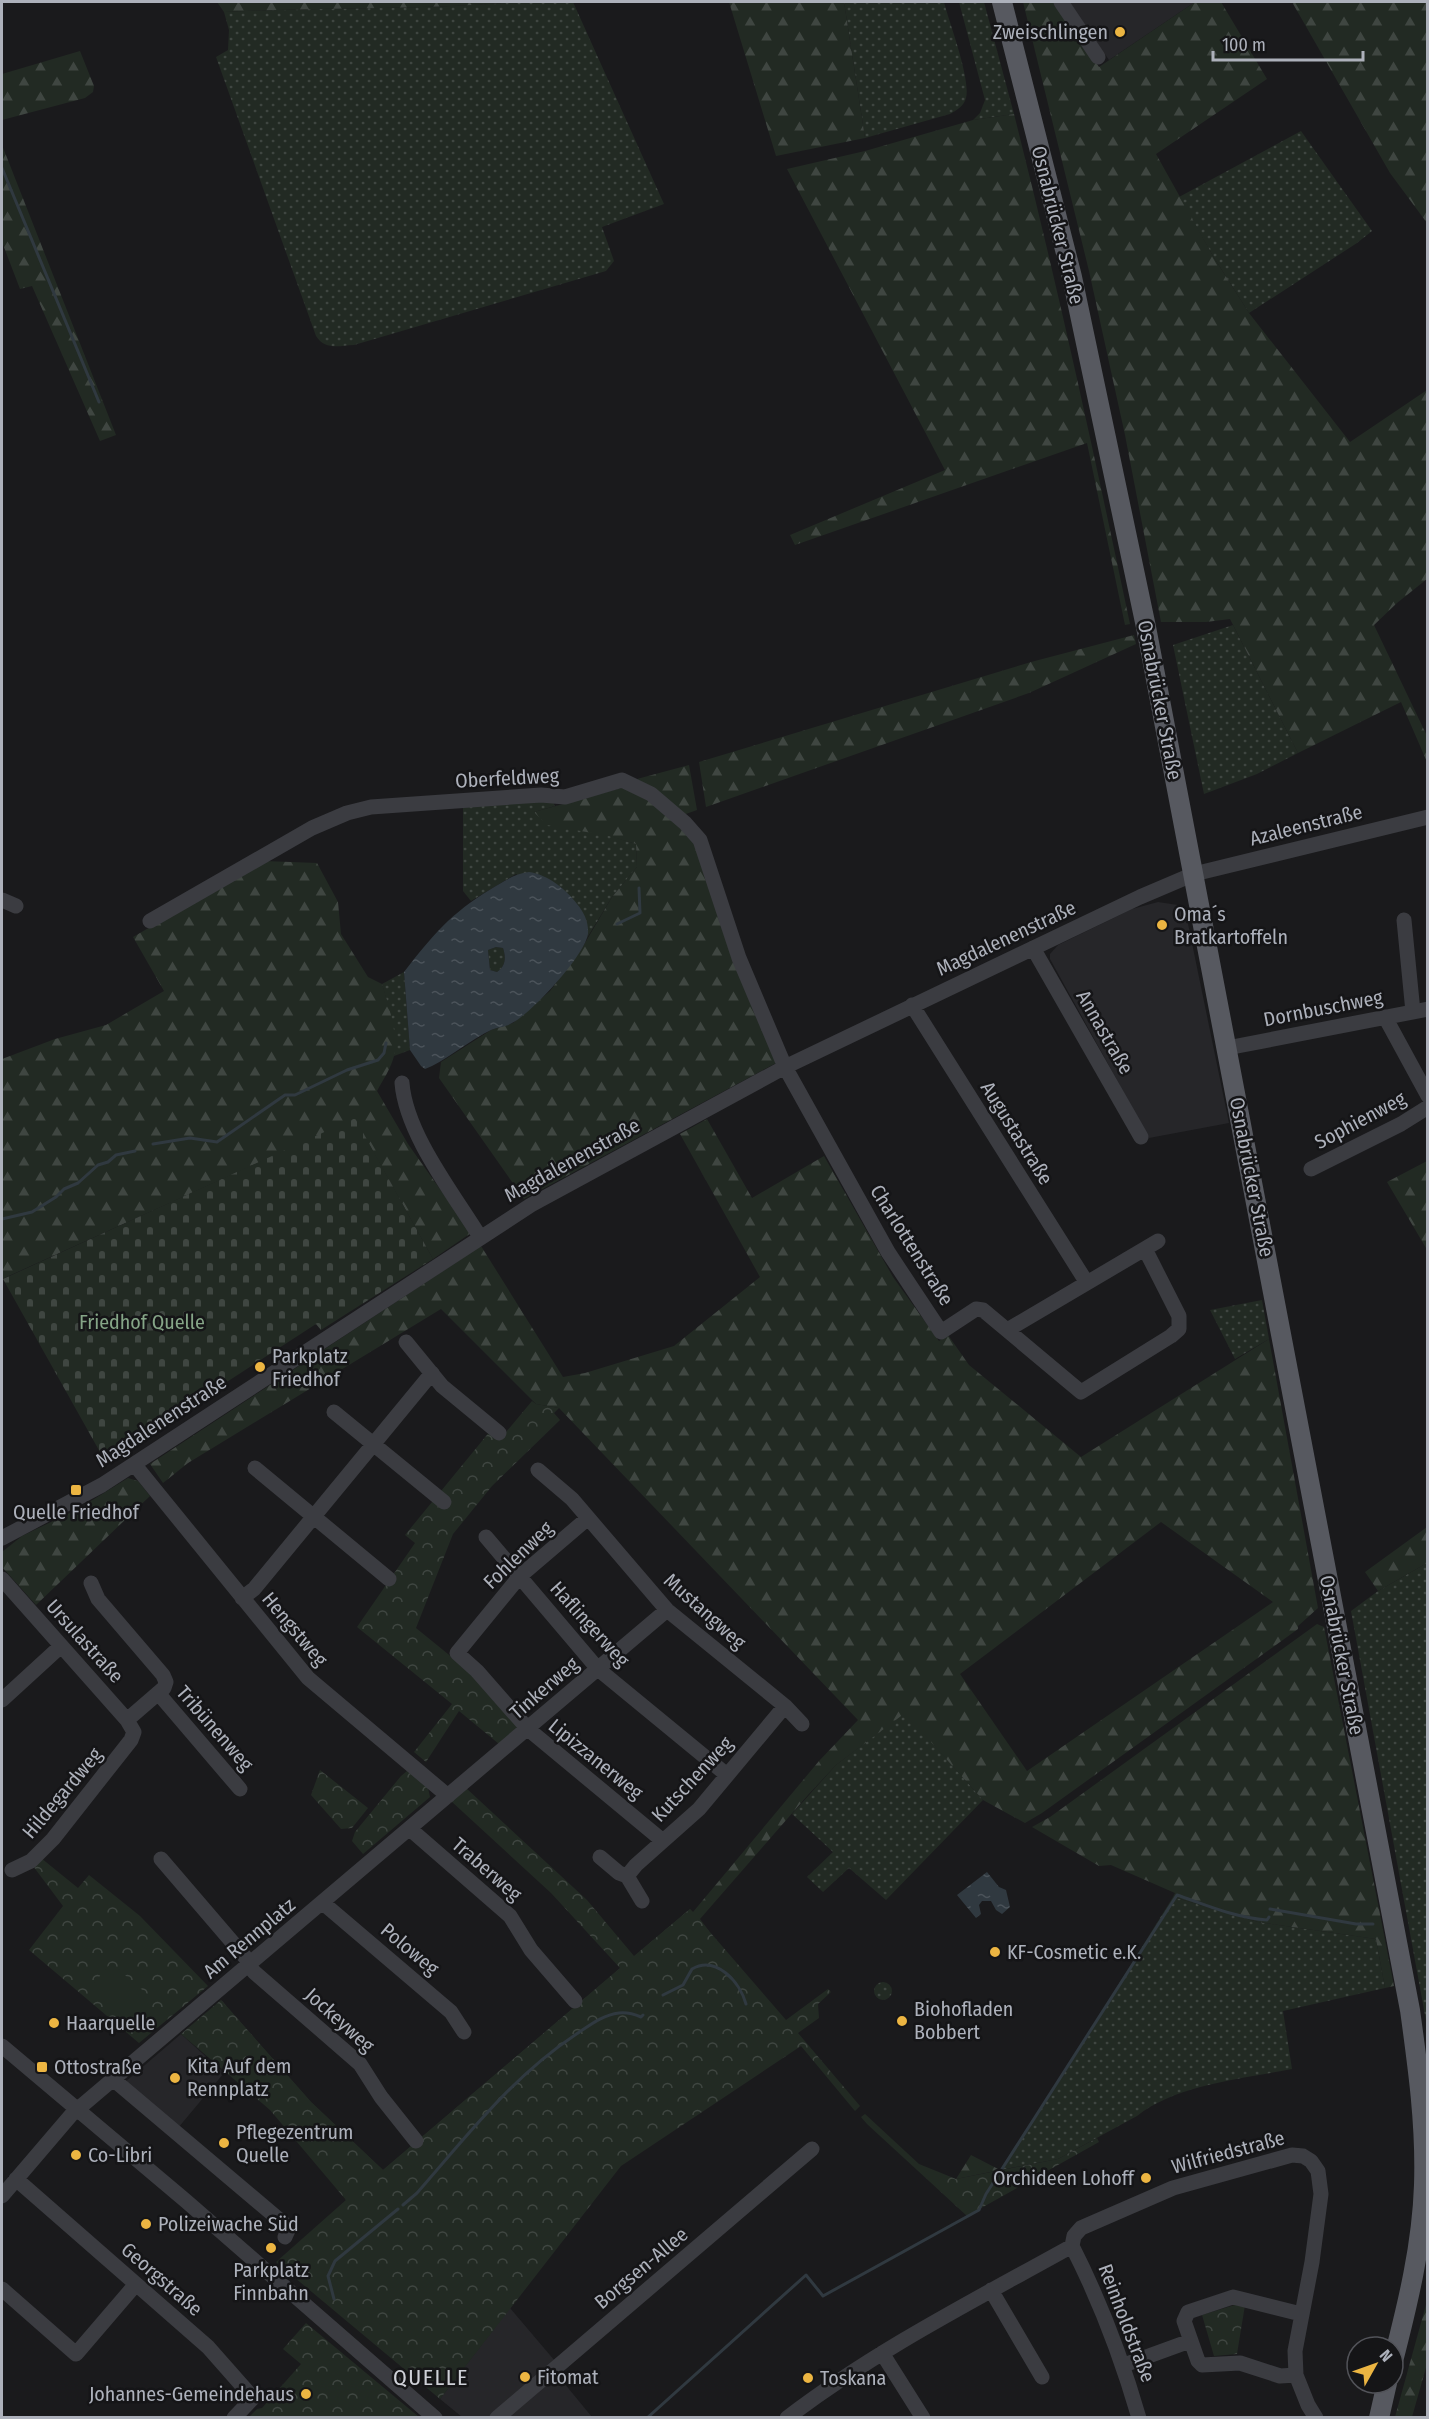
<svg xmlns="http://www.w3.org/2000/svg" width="1429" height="2419" viewBox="0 0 1429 2419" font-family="'Fira Sans Condensed',sans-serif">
<defs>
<pattern id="grass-dots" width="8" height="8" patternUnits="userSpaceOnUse" patternTransform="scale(1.5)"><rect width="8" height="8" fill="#222a23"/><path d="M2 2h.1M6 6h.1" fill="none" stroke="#3f4641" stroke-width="1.8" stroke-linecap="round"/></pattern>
<pattern id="forest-firs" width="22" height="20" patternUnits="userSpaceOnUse" patternTransform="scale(1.5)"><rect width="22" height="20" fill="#222a23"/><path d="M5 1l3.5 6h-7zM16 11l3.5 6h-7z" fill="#3f4641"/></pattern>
<pattern id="cemetery-stones" width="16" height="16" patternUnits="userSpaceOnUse" patternTransform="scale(1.5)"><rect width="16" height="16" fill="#222a23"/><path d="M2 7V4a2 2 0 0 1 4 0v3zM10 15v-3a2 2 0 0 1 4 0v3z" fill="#3f4641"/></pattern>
<pattern id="park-crowns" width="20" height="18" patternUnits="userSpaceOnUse" patternTransform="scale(1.5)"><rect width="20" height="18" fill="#222a23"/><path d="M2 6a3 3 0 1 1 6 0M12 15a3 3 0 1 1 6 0" fill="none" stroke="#3f4641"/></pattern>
<pattern id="water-ripples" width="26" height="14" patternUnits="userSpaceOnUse" patternTransform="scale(1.5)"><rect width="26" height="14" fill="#303940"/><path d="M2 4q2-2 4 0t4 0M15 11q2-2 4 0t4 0" fill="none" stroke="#4b535a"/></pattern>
</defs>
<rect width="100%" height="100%" fill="#1a1a1c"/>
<path fill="#262629" d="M1069 2H1195L1109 60Z
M1158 902 1178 905 1186 914 1229 1123 1149 1138 1050 959V954L1058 945 1132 909Z
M181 2034 224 2073 178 2128 124 2083Z
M510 2308 555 2361 550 2366 592 2417H462L440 2399Z"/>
<path fill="url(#grass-dots)" d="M516 2H573L664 204 602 227 614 261 606 271 354 345C338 346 325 350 316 336L216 57 228 50 229 30 224 12C321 7 419 10 516 2Z
M844 2H944C949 22 971 79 966 98 964 106 957 110 950 114L865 138Z
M959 2H984L1014 114 973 120 980 113 985 100Z
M1301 131 1372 231 1357 243 1249 313 1213 256 1179 197Z
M1233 625 1298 753 1257 774 1204 794 1173 645Z
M551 798 555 806 534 812 636 844 637 867 612 897 587 938 588 931 516 874 471 901 463 891V805Z
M496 947 503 948C506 957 506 966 497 972L490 970 488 950Z
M404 972 410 1050 394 1056C395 1031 389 1008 382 984Z
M1262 1300 1269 1339 1235 1359 1210 1310Z
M1427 1563V2026L1351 1611 1378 1591Z
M905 1712 983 1800 886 1900 849 1868 823 1892 807 1877 833 1852 792 1814 836 1765Z
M1173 1897 1258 1922 1376 1939 1385 1988 1283 2011 1292 2069C1243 2079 1177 2084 1137 2116L1058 2159 1000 2170 1076 2053Z
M874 1991a9 9 0 1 1 18 0a9 9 0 1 1-18 0Z"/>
<path fill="url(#forest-firs)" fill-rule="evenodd" d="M217 2H516C419 10 321 7 224 12Z
M729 2H844L865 138 776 156Z
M1023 2H1055L1099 67 1195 2H1221L1267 79 1156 154 1213 256 1249 313 1350 442 1427 390V579L1397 603 1374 625 1427 736V762L1401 702 1298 753 1230 619 1206 622H1161L1125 435 1089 271Z
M1292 2H1427V223L1390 173Z
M80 51 94 86 93 92 85 98 2 120V74Z
M1014 114C1057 283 1094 453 1130 624L1125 625 1087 443 795 545 790 535 945 470 787 169 865 151 973 120Z
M2 145 116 435 100 441 32 286 20 289 2 242Z
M1134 635 1136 644 1029 693 706 807 699 762 1031 662Z
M689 765 697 810 683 815 637 779Z
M625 787 650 799 697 843 776 1063 524 1199 439 1078 441 1062 491 1030 513 1023 550 991 582 948 612 897 637 867 636 844 609 836 547 825 534 812Z
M264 861 317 863 338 902 341 934 368 977 382 984C388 1003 399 1037 394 1056 391 1068 383 1080 377 1091L408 1144 471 1233 433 1259 355 1119 2 1279V1059L55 1039 106 1025 164 991 133 937Z
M707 1119 752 1198 824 1156 893 1277 939 1341 948 1335 969 1365 1081 1457 1269 1339 1318 1608 1298 1626V1629L1042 1813 1025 1823 983 1800 905 1713 836 1765 808 1795 700 1919 709 1931 292 2250 346 2201 341 2184 221 2000 311 2102 383 2170 690 1909 693 1912 819 1761 858 1720 559 1408 536 1404 441 1309 188 1463 163 1483 150 1464 481 1246 563 1377 585 1373 674 1346 760 1277 680 1134ZM1161 1522 1273 1602 1027 1771 960 1674Z
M1427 1161 1428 1247 1426 1248 1387 1182Z
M128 1478 138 1481 150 1496 36 1605 2 1567V1552L22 1536 78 1509Z
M1427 1527V1563L1378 1591 1365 1572Z
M1317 1624 1324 1627 1394 1986 1385 1988 1376 1939 1258 1922 1173 1897 1175 1893 1111 1865 1099 1866 1032 1827 1050 1817Z
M971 2155 1000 2170 956 2179Z
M1427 2301V2364L1412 2417H1395Z"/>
<path fill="url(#cemetery-stones)" d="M355 1118 433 1259 321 1330 316 1324 105 1461 3 1279Z"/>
<path fill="url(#park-crowns)" d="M532 1401 536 1404 559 1408 554 1413 560 1420 492 1486 453 1534 416 1628 475 1676 518 1727 499 1744 459 1711 426 1762 414 1752 452 1704 357 1627 415 1543 405 1535 491 1430 501 1438Z
M320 1770 368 1808 352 1828 341 1829 311 1795Z
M407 1771 428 1788 430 1797 363 1854 352 1841 355 1832 401 1776Z
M466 1788 587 1900 634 1956 690 1909 786 2020 828 1989 831 1992 818 2004 819 2018 798 2033 860 2106 855 2111 801 2046 621 2166 440 2399 276 2262 346 2200 270 2110 181 2034 221 2000 311 2102 383 2170 620 1968 551 1893 451 1801Z
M41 1858 78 1888 89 1875 140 1916 208 1986 139 2043 29 1950 63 1906 33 1866Z
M865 2114 919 2164 956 2179 1058 2159 1097 2138 1099 2142 967 2216 867 2124 861 2117Z
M1238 2304 1245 2305 1237 2354 1214 2356 1202 2315Z
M306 2323 419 2417H249L257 2409 262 2408 301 2364 283 2349Z"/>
<path fill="#222a23" d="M111 1963 155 2001 137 2021 94 1983Z"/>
<path fill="url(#water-ripples)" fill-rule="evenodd" d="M529 872C547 874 567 890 577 904 584 912 589 923 588 934 585 955 532 1013 512 1023 506 1027 497 1027 491 1030 470 1040 452 1056 432 1066L425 1069 421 1066 410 1050 404 972C432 936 451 913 491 889 504 881 514 874 529 872ZM496 947 503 948C506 957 506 966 497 972L490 970 488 950Z
M987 1872 999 1887 1006 1890 1010 1907 1002 1914 996 1910 991 1901H982L979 1905 981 1914 976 1918 957 1895Z"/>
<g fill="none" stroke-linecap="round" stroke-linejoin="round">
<path stroke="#303940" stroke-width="3" d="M2 168 99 402
M617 924 640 913 639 888
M153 1144 190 1138 217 1142 285 1095H295L347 1070 378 1060 384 1053 386 1043
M2 1219 32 1212 56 1197 64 1189 78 1183 98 1165 108 1162 116 1155 135 1151
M1270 1909 1356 1924H1373
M663 1995 683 1985 692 1969C716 1955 740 1982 746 2004
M403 2205 417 2193C466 2137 512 2077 575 2035 589 2026 602 2015 619 2013 628 2012 634 2014 641 2017L643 2015
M334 2299 328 2276 335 2261 398 2209
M647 2418 806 2275 823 2296 979 2210 986 2194 1177 1895C1206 1905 1236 1918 1267 1920L1269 1917"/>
<path stroke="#3b3c41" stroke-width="15" d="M1061 2 1098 57
M2 900 16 906
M1404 920 1413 1012
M150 921 312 828 347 813 371 807 541 795 565 797 622 780 651 794 685 823 700 840 739 958 785 1067 888 1252 941 1332 976 1309 983 1310 1081 1392 1171 1336 1179 1329V1316L1145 1249
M1033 948 1141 1137
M912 1005 1087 1283
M1385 1017 1428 1096
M1227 1048 1428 1009
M402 1083C406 1134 453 1193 480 1237
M1311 1169 1401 1124 1428 1107
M1009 1329 1158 1241
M406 1342 442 1386 499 1433
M334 1412 444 1502
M134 1464 308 1678 448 1796
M255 1468 389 1579
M538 1470 572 1499 667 1610 785 1706 802 1724
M588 1518 520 1576 457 1653 477 1671 528 1729 663 1841
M486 1537 598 1669 727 1775
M2 1538 102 1485 531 1205 785 1067 1140 897 1194 874 1428 817
M2 1579 127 1720 134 1732 131 1740 53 1839 31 1861 12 1870
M91 1583 98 1599 163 1675 166 1682 164 1688 127 1720
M242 1598 254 1589 432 1373
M158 1693 240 1789
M2 1700 61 1646
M410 1829 510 1916 531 1950 575 2001
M600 1857 619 1873 627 1876
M161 1859 245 1957 254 1972 360 2064 381 2097 416 2141
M642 1901 627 1876 636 1865 699 1809 785 1706
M323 1903 451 2012 464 2032
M2 2046 186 2201 435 2418
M114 2080 289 2228 285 2237
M16 2179 208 2347 253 2398 234 2418
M2 2196 72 2114 667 1610
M1072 2246C1101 2303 1121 2356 1139 2418
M2 2289 76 2354 136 2284
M991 2290 1042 2377
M882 2353 923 2418
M1124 2365 1190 2341
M1296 2375 1280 2376 1240 2363 1202 2365 1198 2361 1184 2321 1188 2312 1233 2297 1301 2314
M497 2418 812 2149
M787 2418C876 2350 975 2300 1072 2246L1074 2236 1081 2228 1173 2188 1292 2155 1303 2156 1311 2161 1318 2171 1321 2194 1312 2262 1295 2351 1296 2375 1308 2405 1316 2418"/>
<path stroke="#575960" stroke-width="20" d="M1002 2 1072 277 1146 627 1410 2010C1418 2068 1426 2126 1424 2185 1422 2245 1408 2303 1393 2361
M1379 2418 1387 2383"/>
</g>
<g fill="#ecb542" stroke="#151517" stroke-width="2">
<circle cx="1120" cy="32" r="6"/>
<circle cx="1162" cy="925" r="6"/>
<circle cx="260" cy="1367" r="6"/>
<rect x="70" y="1484" width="12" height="12" rx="3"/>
<circle cx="995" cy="1952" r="6"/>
<circle cx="902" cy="2021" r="6"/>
<circle cx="54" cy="2023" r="6"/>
<rect x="36" y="2061" width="12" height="12" rx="3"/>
<circle cx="175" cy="2078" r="6"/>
<circle cx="224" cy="2143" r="6"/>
<circle cx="76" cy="2155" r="6"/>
<circle cx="1146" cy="2178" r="6"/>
<circle cx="146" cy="2224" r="6"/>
<circle cx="271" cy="2248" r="6"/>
<circle cx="525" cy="2377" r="6"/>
<circle cx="808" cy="2378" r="6"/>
<circle cx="306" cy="2394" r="6"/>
</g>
<g text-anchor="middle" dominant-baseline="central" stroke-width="5" stroke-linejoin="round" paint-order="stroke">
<g font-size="20" fill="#adb1bb" stroke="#151517" text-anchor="start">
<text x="1108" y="32" text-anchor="end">Zweischlingen</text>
<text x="1174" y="914">Oma´s<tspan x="1174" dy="23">Bratkartoffeln</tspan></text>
<text x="272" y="1356">Parkplatz<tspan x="272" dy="23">Friedhof</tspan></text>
<text x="76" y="1512" text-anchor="middle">Quelle Friedhof</text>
<text x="1007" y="1952">KF-Cosmetic e.K.</text>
<text x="914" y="2009">Biohofladen<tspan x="914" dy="23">Bobbert</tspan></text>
<text x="66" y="2023">Haarquelle</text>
<text x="187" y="2066">Kita Auf dem<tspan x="187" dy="23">Rennplatz</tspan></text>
<text x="54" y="2067">Ottostraße</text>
<text x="236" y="2132">Pflegezentrum<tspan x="236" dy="23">Quelle</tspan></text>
<text x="88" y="2155">Co-Libri</text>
<text x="1134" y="2178" text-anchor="end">Orchideen Lohoff</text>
<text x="158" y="2224">Polizeiwache Süd</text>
<text x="271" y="2270" text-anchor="middle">Parkplatz<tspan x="271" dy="23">Finnbahn</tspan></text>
<text x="537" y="2377">Fitomat</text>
<text x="820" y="2378">Toskana</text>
<text x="294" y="2394" text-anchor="end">Johannes-Gemeindehaus</text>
</g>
<g font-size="20" fill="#adb1bb" stroke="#151517">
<text transform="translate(1058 225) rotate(76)">Osnabrücker Straße</text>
<text transform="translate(1160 700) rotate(79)">Osnabrücker Straße</text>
<text transform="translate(507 778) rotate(-3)">Oberfeldweg</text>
<text transform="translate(1306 825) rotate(-14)">Azaleenstraße</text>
<text transform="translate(1006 938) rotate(-25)">Magdalenenstraße</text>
<text transform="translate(1323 1008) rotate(-11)">Dornbuschweg</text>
<text transform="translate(1105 1032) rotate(60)">Annastraße</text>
<text transform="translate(1360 1120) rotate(-28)">Sophienweg</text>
<text transform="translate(1017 1133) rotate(58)">Augustastraße</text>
<text transform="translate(572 1160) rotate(-29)">Magdalenenstraße</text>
<text transform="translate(1252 1177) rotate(79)">Osnabrücker Straße</text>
<text transform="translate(912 1245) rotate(58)">Charlottenstraße</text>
<text transform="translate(161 1421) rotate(-33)">Magdalenenstraße</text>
<text transform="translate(518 1555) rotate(-44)">Fohlenweg</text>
<text transform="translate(705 1611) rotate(42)">Mustangweg</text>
<text transform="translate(590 1624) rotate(48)">Haflingerweg</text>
<text transform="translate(295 1629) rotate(50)">Hengstweg</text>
<text transform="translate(85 1641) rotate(48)">Ursulastraße</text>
<text transform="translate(1342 1655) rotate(79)">Osnabrücker Straße</text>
<text transform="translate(544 1688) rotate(-41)">Tinkerweg</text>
<text transform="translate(215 1728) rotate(49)">Tribünenweg</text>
<text transform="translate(596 1759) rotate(39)">Lipizzanerweg</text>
<text transform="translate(692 1779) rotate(-47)">Kutschenweg</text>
<text transform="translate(62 1793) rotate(-50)">Hildegardweg</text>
<text transform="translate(487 1869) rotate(41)">Traberweg</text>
<text transform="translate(249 1938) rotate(-40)">Am Rennplatz</text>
<text transform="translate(410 1949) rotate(40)">Poloweg</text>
<text transform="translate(340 2020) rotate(42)">Jockeyweg</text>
<text transform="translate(1228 2152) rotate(-15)">Wilfriedstraße</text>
<text transform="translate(641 2268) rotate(-40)">Borgsen-Allee</text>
<text transform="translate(162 2279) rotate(41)">Georgstraße</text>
<text transform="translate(1127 2323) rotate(69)">Reinholdstraße</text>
</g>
<g font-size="20" fill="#85a587" stroke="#151517">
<text x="142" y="1322">Friedhof Quelle</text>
</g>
<g font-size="22" letter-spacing="1.5" fill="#ced0d7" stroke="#151517">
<text x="431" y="2377">QUELLE</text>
</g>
</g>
<rect width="1429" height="2419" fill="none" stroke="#adb1bb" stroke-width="6"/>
<g transform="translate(1375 2365) rotate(50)"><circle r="28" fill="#151517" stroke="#525359" stroke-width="1.5"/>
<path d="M0-4.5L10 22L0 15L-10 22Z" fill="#ecb542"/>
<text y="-9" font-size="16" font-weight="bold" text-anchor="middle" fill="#adb1bb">N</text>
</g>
<path d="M1213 51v9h150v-9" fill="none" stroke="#adb1bb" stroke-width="3"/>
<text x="1222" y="51" font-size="18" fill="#adb1bb" stroke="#151517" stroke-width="4.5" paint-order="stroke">100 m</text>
</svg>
